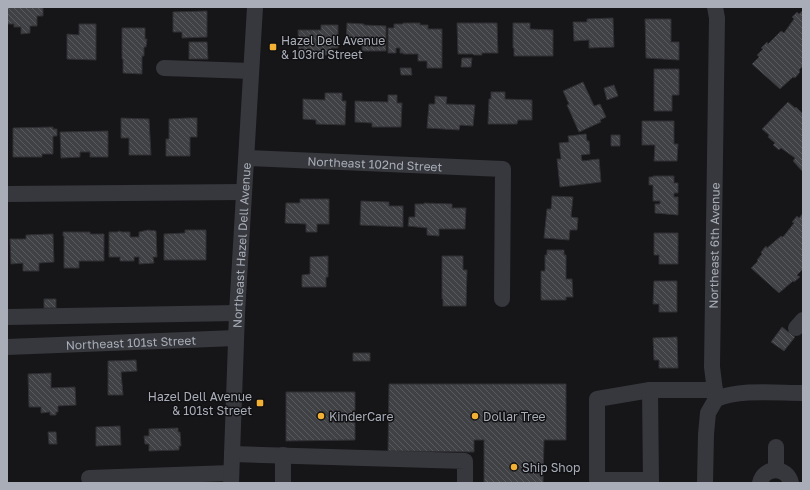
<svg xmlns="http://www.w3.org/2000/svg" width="810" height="490" viewBox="0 0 810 490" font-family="'Golos Text',sans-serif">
<defs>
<pattern id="building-back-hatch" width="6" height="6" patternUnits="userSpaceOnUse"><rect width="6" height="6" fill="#404145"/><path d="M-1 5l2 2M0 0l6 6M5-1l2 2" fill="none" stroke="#595a5e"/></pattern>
</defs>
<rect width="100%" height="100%" fill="#161618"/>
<path fill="url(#building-back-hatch)" stroke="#303034" d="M7 7H43V16H37V26H30V33L21 34V27H14V24H7Z
M803 10V66L799 70 800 72 795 78 793 77 780 89 752 64 759 57 757 55 763 49 761 48 767 42 768 44 781 31 784 33 794 19 792 17 797 12 799 14Z
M207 11V37L182 38V32H173V12Z
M613 18 614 47 589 48V40L574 41 573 22H587V19Z
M645 19H671V42H679V60L646 58Z
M347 23 364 24V25L386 26V51H362V42H346Z
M403 23H420V25H428V29H442V68H427V61H418V54H403V53H400V48H396V53H388V28H394V24H403Z
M457 23H497L498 53H482V55H474L473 54H458Z
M513 23H530V29L553 30V56H514V48H513Z
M79 24H96V60L67 59V34L79 35Z
M321 25H338V48H332V55H323V57H299L298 30H321Z
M122 28H145V39H147L146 47H144V56H142V74L123 73V59H122Z
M189 42H207L208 59H189Z
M462 58H472L471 67H461Z
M400 68H411L412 75H401Z
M654 69H679V95H672V111H654Z
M583 82 594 106 600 104 606 117 600 120 601 122 579 132 567 105 569 104 563 91Z
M614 85 618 96 607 100 604 88Z
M491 92H505V99L532 100V120H518L517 124H488L489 99H491Z
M325 93H342V101H346L345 125 316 124V120L303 119V99L325 100Z
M388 95H397V103H402L401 127H372V123L355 122V101L388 102Z
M435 96 447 97 446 104 475 105 473 126 460 125 459 130 427 128 429 104H435Z
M788 102 795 108 796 107 802 113 803 112V172L793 161 795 158 781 148 779 150 773 145 775 143 768 137 769 135 762 129Z
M121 118 149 119 151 155H129V138H121Z
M188 118H197V137H190V156H166V139H169V119Z
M642 121H674V144H678L677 161H654L655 145H642Z
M53 127V129H57V136H53V154H42V157H13V128Z
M108 131V157H90V152H80V157L61 158 60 132Z
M586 134 587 141H589L590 154 581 155 582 161 599 159 601 182 560 187 557 159H561L559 143 569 142 568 136Z
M611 135H620V146H611Z
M653 176H674V183H678V193H674V197H678V215L655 213V204H660V201H653V185H649V177H653Z
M552 196 573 197 571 217 578 218 577 230H570L569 240 544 238 547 209H551Z
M300 199H329V224H317V232H306V224L285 223 286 203H300Z
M361 201 389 202V206H403V227L360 225Z
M424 203 452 204V208H466L465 229H439V236L427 235V228L408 226 409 217H415V204H424Z
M803 213V269L797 275 800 277 794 282 793 281 779 293 751 268 758 261 757 260 762 254 761 252 766 246 767 248 781 236 783 237 794 223 792 222 797 216 799 218Z
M148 230 156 231 157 257H153L154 263 139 264V257H134V261H120V257H109V232H117L119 231 122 232H130V237H139V232Z
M185 230H206V260H164V234L185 233Z
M63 232H90V234H104V261H79V268H64V236H63Z
M654 233H678V264H659V255H654Z
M53 234 54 262 39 263V271H23V263L11 264 10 239H26V235Z
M547 250H564V255H566V279H572L573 297H566V300H541V271H545V255H547Z
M328 256V277H326V287H302V275L310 274V257Z
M442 256H463V270H467L466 306H443V299H442Z
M654 281H677V312H659V304H653Z
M44 299H56V308H44Z
M782 327 795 337 784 351 771 342Z
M677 337 678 368H659V360H654L653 338Z
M353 353H370V361H353Z
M136 360 137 371 121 372 123 395H108V361Z
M51 373V388L75 387 76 405 58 406V412H56V415H50V412L41 413V407H29L28 374Z
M389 384H566V440H544L543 483H484V440H474V452L388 451Z
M286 392H355V440L286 441Z
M120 426 121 445 96 446V427Z
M178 428V432H180L181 446H179V450L149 451V444H145L144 436H149V429Z
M48 432H56L57 444H49Z"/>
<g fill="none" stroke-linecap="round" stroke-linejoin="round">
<g stroke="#37383d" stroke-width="16">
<path d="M164 68 251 71"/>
<path id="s1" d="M247 158 503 169 502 299"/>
<path d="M7 194 244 192"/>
<path d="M7 317 237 313"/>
<path d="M796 328 803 320"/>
<path id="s2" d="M7 347 236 338"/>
<path d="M650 390 597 399V480H651"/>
<path d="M716 399C740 389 776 393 803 393"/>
<path d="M776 447V470"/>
<path d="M232 454 465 461V483"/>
<path d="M89 478 231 473"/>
<path id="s3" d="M231 483 237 313 255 7"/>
<path d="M283 483V455"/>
<path d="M651 483 650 390H715"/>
<path id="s4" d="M705 483 706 434 708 413 716 399 712 367 717 18 715 7"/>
<path d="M760 483C764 466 787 466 791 483"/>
</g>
</g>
<g fill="#f2b134" stroke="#111113" stroke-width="1.5">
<rect x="269" y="43" width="8" height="8" rx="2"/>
<rect x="256" y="399" width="8" height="8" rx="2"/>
<circle cx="321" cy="416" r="4"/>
<circle cx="475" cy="416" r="4"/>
<circle cx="514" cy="467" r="4"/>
</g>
<g text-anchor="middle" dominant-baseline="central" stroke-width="3" stroke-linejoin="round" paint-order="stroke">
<g font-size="12" fill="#a8adb8" stroke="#111113" text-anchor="start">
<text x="281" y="40">Hazel Dell Avenue<tspan x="281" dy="14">&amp; 103rd Street</tspan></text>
<text x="252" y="396" text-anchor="end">Hazel Dell Avenue<tspan x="252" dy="14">&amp; 101st Street</tspan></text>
<text x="329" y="416">KinderCare</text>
<text x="483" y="416">Dollar Tree</text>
<text x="522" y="467">Ship Shop</text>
</g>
<g font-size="12" fill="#a8adb8" stroke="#111113">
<text stroke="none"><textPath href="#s1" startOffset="128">Northeast 102nd Street</textPath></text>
<text stroke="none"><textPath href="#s3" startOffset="238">Northeast Hazel Dell Avenue</textPath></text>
<text stroke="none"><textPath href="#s4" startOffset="240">Northeast 6th Avenue</textPath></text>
<text stroke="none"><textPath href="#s2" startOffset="124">Northeast 101st Street</textPath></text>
</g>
</g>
<rect width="810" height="490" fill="none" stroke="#a8adb8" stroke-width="16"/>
</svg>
